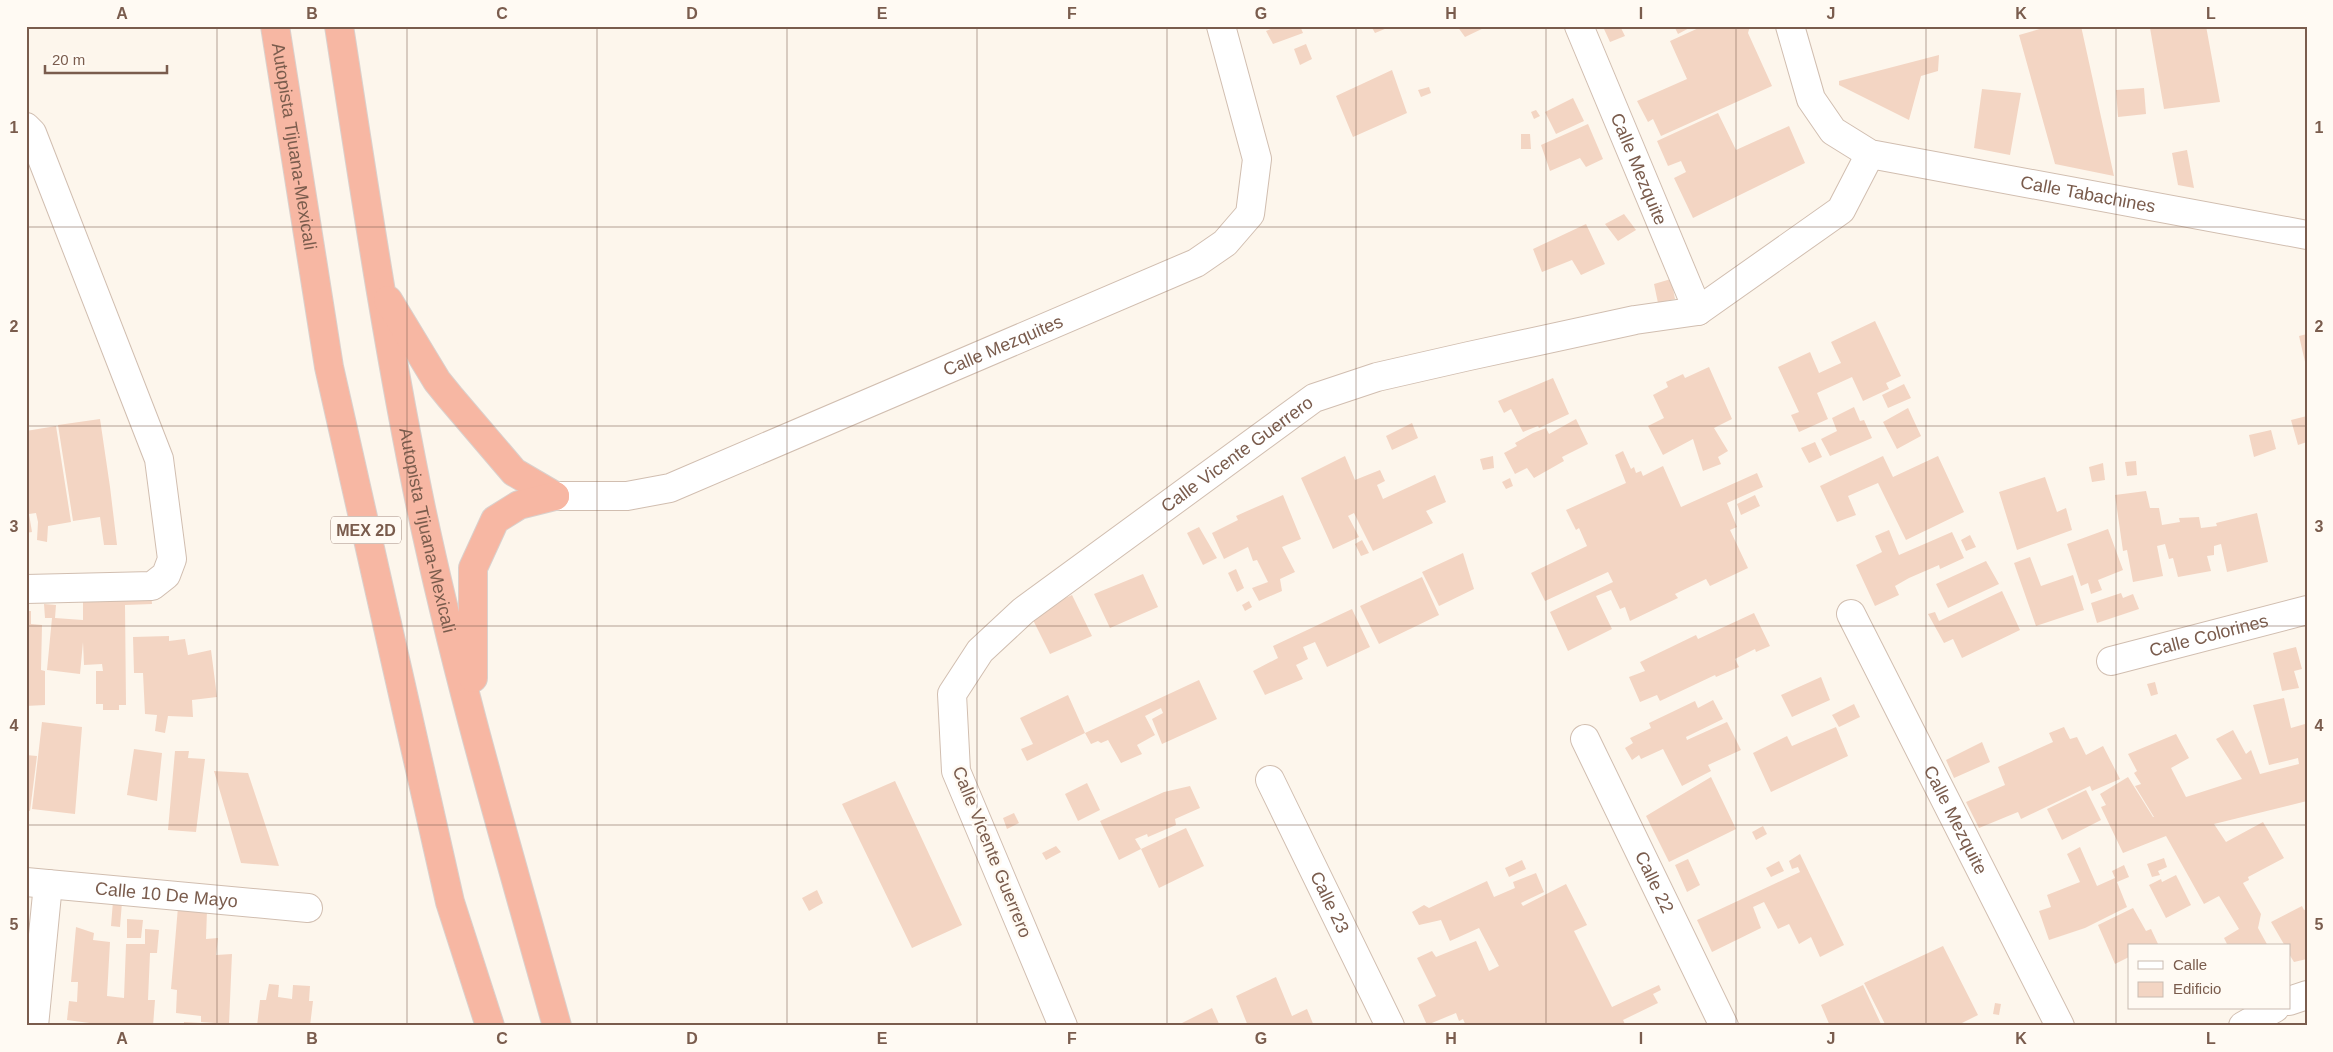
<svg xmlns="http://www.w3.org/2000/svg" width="2333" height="1052" viewBox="0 0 2333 1052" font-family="Arial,sans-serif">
<rect width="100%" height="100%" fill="#fdf6ec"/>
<path fill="#f3d5c3" d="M1278 26H1300L1303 33 1273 44 1266 31Z
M1371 26H1392L1375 33Z
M1457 26H1488L1465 37Z
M1610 26H1620L1625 36 1610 42 1604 29Z
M1674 26H1693L1678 34Z
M1703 26H1750L1748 33 1772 86 1661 136 1653 119 1648 122 1637 101 1687 79 1670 41Z
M2050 26H2081L2114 176 2055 164 2019 35Z
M2162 26H2206L2220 102 2164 109 2150 28Z
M1306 44 1312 59 1300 65 1294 49Z
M1939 55 1938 71 1921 76 1909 120 1839 85V81Z
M1392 70 1407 113 1353 137 1336 96Z
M1429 87 1431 93 1421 97 1418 90Z
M2144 88 2146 114 2118 117 2116 90Z
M1982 89 2021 93 2010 155 1974 148Z
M1573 98 1584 121 1556 134 1545 112Z
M1536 110 1540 116 1534 119 1531 112Z
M1718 113 1736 150 1789 126 1805 163 1693 218 1674 178 1686 172 1681 161 1668 166 1657 141Z
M1588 124 1603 159 1586 167 1580 158 1550 171 1541 145Z
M1521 134H1530L1531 149H1521Z
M2187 150 2194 188 2178 185 2172 153Z
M1624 214 1636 230 1618 241 1605 224Z
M1586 224 1605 264 1581 275 1572 260 1542 272 1533 249Z
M1671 279 1675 299 1658 303 1654 284Z
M1875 321 1901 376 1886 383 1889 389 1863 401 1852 377 1817 393 1828 419 1799 432 1791 415 1799 412 1778 367 1810 352 1819 373 1841 363 1831 342Z
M2307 334V366H2306L2299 336Z
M1709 367 1732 419 1714 428 1728 451 1718 457 1721 464 1703 471 1693 439 1663 455 1648 426 1664 418 1653 395 1668 387 1666 382 1683 374 1685 378Z
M1553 378 1569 414 1539 428 1538 426 1523 432 1511 409 1504 413 1498 401Z
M1904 384 1911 398 1888 408 1882 395Z
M1854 407 1860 421 1864 420 1872 438 1830 456 1821 439 1837 431 1832 418Z
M1908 408 1921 436 1897 449 1883 422Z
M2307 416V442L2298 445 2291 420Z
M100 419 110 487 117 545H104L100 517 73 521 58 425Z
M1576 419 1588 444 1562 457 1564 461 1534 478 1527 468 1515 474 1504 453 1517 446 1515 443 1533 433 1546 428 1549 434Z
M1412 423 1418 438 1392 450 1386 436Z
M56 426 71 522 48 526 47 542 37 540 38 522 36 513 29 514 32 532 26 533V512H29L26 498V431Z
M2271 430 2276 449 2254 457 2249 435Z
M1815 442 1822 457 1809 463 1801 448Z
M1623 451 1631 469 1634 467 1636 473 1641 471 1643 476 1663 466 1681 507 1757 473 1763 487 1727 503 1737 527 1730 530 1748 568 1710 586 1706 579 1675 594 1678 598 1630 621 1625 607 1620 609 1611 590 1596 596 1612 629 1568 651 1550 612 1613 582 1608 572 1545 601 1531 573 1587 546 1579 528 1576 530 1566 510 1626 483 1615 455Z
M1345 456 1355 480 1380 470 1385 481 1377 485 1383 499 1435 475 1446 502 1426 511 1433 523 1373 551 1354 513 1348 516 1359 537 1333 549 1301 478Z
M1493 456 1494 468 1483 470 1480 459Z
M1883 456 1893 477 1938 456 1964 512 1906 540 1878 483 1848 496 1856 515 1837 522 1820 486Z
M2136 461 2137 475 2127 476 2125 462Z
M2103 463 2105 480 2092 482 2089 467Z
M2045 477 2057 512 2066 508 2072 530 2017 550 1999 492Z
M1510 478 1513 486 1506 489 1502 482Z
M2146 491 2150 508H2159L2162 525 2180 522 2179 518 2199 517 2201 528 2217 526 2216 523 2257 513 2268 562 2227 572 2221 544 2214 546V555L2207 556 2211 571 2178 577 2173 558 2169 559 2165 544 2157 546 2163 576 2133 582 2127 550 2123 551 2115 495Z
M1283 495 1301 539 1282 547 1295 572 1280 579 1282 591 1259 601 1252 588 1268 582 1257 560 1253 561 1248 547 1224 559 1212 533 1238 520 1236 516Z
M1755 495 1760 506 1741 515 1737 504Z
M1199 527 1217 558 1203 565 1187 533Z
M2108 529 2123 570 2098 580 2102 590 2091 594 2088 583 2081 586 2067 544Z
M1889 530 1899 555 1952 532 1964 558 1940 569 1939 565 1909 578 1895 586 1899 595 1875 606 1856 565 1882 552 1875 536Z
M1970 535 1976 547 1966 551 1961 540Z
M1362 540 1369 553 1361 556 1355 544Z
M1463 553 1474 589 1439 606 1422 572Z
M2030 557 2041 586 2073 575 2084 610 2036 626 2014 563Z
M1986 561 1999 584 1948 608 1936 584Z
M1236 569 1244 588 1237 592 1228 573Z
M1143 574 1158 607 1110 628 1094 594Z
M1422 577 1439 615 1379 644 1360 606Z
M83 589 151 590 152 604 125 605 126 705H119V710H103V704H96V671H103L102 664 84 665 83 642 80 674 47 670 52 618H45L44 604 56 605 55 618 83 620Z
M2002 591 2020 630 1962 658 1953 639 1944 643 1928 614 1935 612 1939 621Z
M2121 593 2123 598 2133 594 2139 609 2097 623 2091 603Z
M1072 595 1092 636 1050 654 1030 614Z
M1249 601 1252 607 1245 611 1242 605Z
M1352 609 1370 647 1327 667 1315 642 1303 647 1308 659 1296 665 1303 679 1265 695 1253 671 1278 658 1273 646Z
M26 611H31V624L42 625 41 670 45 671V705L26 706Z
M1754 613 1770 646 1756 652 1755 649 1735 659 1739 667 1716 677 1715 675 1660 701 1657 695 1640 702 1629 677 1645 671 1640 662 1696 635 1698 639Z
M169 636V641L185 639 188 655 211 650 217 697 192 700 193 717 168 716 165 733 155 731 157 715 145 714 143 673H134L133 637Z
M2296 647 2302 669 2294 671 2299 688 2282 691 2273 653Z
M1821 677 1830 700 1792 717 1781 695Z
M1199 680 1217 719 1162 744 1152 719 1163 713 1161 708 1145 716 1155 735 1137 745 1142 754 1121 763 1108 740 1101 743 1098 741 1091 744 1085 733 1027 761 1021 749 1033 744 1020 718 1068 695 1085 733Z
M2155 682 2158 694 2151 696 2147 684Z
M2284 698 2291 728 2305 724 2307 730V801L2214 824 2226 842 2263 822 2284 858 2248 877 2249 880 2243 883 2261 914 2258 928 2268 946H2228L2224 938 2239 929 2219 896 2204 904 2166 836 2123 853 2101 807 2106 805 2100 794 2128 777 2153 817H2154L2135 786 2141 784 2134 773 2137 771 2128 754 2176 734 2189 758 2171 768 2186 797 2242 779 2216 739 2233 730 2246 754 2251 750 2260 774 2299 764 2298 758 2269 765 2253 705Z
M1713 700 1723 719 1686 737 1687 740 1727 722 1741 750 1708 765 1711 771 1682 786 1663 749 1641 759 1639 755 1632 760 1625 748 1633 743 1630 738 1651 728 1649 723 1695 701 1698 708Z
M1854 704 1860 717 1839 727 1832 715Z
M42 722 82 727 75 814 32 809Z
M1836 727 1848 756 1771 792 1753 753 1787 736 1792 746Z
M2064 727 2070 739 2077 737 2086 755 2103 746 2120 779 2092 791 2090 786 2021 819 2018 812 1979 828 1966 802 2005 785 1998 767 2053 742 2049 733Z
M1982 742 1990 762 1954 778 1946 760Z
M134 749 162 753 157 801 127 795Z
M175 751H189L188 758 205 759 196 832 168 830Z
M26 755 37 756 30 811 26 810Z
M214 771 248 773 279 866 241 863Z
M1711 777 1736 829 1669 862 1646 816Z
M895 781 962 925 912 948 842 804Z
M1087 783 1100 810 1078 821 1065 794Z
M1190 786 1200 808 1175 819 1176 825 1148 837 1147 834 1135 839 1141 849 1119 860 1100 821 1164 792Z
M2086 790 2101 820 2062 840 2047 809Z
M1014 813 1019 823 1007 829 1003 818Z
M1763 826 1767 834 1756 840 1752 832Z
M1186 828 1204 866 1159 888 1141 849Z
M1056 846 1061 852 1046 860 1042 853Z
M2080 847 2097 886 2115 878 2112 871 2124 865 2129 877 2117 882 2127 907 2085 928 2049 940 2039 911 2051 907 2047 895 2080 882 2067 854Z
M1800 854 1844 945 1820 957 1811 937 1799 944 1789 924 1778 929 1764 902 1753 907 1761 928 1712 952 1697 920 1800 872 1798 867 1792 869 1789 861Z
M2164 858 2167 867 2158 871 2160 875 2152 877 2147 864Z
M1688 859 1700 885 1687 892 1675 865Z
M1522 860 1526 869 1509 877 1505 868Z
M1779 861 1784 871 1771 877 1766 868Z
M1536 873 1544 892 1521 903 1523 906 1566 884 1587 925 1574 931 1612 1007 1659 985 1661 990 1653 994 1658 1003 1623 1020 1626 1026H1466L1463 1019 1459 1021 1456 1013 1427 1025 1418 1005 1436 996 1417 958 1432 951 1436 957 1476 941 1489 971 1499 966 1479 928 1450 941 1441 920 1419 925 1412 912 1424 905 1429 908 1487 881 1494 897 1515 888 1513 882Z
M2176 875 2191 905 2166 918 2149 885 2161 879 2162 882Z
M817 890 823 903 809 911 802 898Z
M113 901 122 902 120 927 111 926Z
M2302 906 2304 910 2307 909V959L2294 962 2289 954V946H2285L2271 922Z
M178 907 207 910 206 939 218 938 216 955 232 954 229 1024 201 1022V1016L176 1013 177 990 171 989Z
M2133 908 2146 931 2151 929 2158 944 2129 946V957L2115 964 2098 925Z
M127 919 143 920 141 938H127Z
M76 927 94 933 93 940 110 942 107 996 124 998 126 944H145V929L159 930 157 953H150L148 1000H155L153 1026H112L67 1020 69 1001 77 1002 78 982H71Z
M1943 946 1978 1015 1956 1026H1886L1864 983Z
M1276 977 1292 1016 1307 1009 1314 1026H1248L1236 996Z
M269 984 279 985 278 997 292 999 293 985 310 986 309 1001H313L310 1026H257L260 1000H266Z
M1863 985 1882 1026H1830L1821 1005Z
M1995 1003 2001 1004 1999 1015 1993 1014Z
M1212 1008 1220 1026H1176Z
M184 1022 201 1023V1026H184Z"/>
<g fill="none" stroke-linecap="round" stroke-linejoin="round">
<defs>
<g id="minor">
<path id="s1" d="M1579 26 1698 311"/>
<path id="s2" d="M1790 26 1811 99 1833 131 1870 154 2307 235"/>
<path d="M26 127 32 133 159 459 172 559 166 575 152 586 26 589"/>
<path id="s3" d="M555 496H627L670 488 1196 263 1225 243 1250 214 1257 159 1221 26"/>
<path id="s4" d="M1851 614 2060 1026"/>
<path id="s5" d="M2111 661 2307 610"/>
<path id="s6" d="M1585 739 1724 1026"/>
<path id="s7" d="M1270 780 1390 1026"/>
<path id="s8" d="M26 882 308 908"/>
<path d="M2289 1001 2307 995"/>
<path d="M34 1026 48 884"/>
<path id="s9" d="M1063 1026 956 771 952 694 980 651 1023 611 1314 398 1377 377 1469 356 1635 320 1698 311 1841 210 1870 154"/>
<path d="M2243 1026 2275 1008"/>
</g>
<g id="highway">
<path id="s10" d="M275 26 329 367 450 902 490 1026"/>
<path id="s11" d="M339 26C364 187 388 349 421 508 458 683 509 854 557 1026"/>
<path d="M388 300 437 381 450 397 514 472 555 496"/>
<path d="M473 678V568L495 520 519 505 555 496"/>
</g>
</defs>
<use href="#minor" stroke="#d1beb0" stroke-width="30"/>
<use href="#highway" stroke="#dad1cd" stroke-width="30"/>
<use href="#minor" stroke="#fff" stroke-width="28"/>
<use href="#highway" stroke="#f7b7a3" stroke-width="28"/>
</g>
<path fill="none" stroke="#7a5c4d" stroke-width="1" stroke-opacity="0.55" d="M217 26V1026M407 26V1026M597 26V1026M787 26V1026M977 26V1026M1167 26V1026M1356 26V1026M1546 26V1026M1736 26V1026M1926 26V1026M2116 26V1026M26 227H2307M26 426H2307M26 626H2307M26 825H2307"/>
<g text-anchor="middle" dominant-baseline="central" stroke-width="5" stroke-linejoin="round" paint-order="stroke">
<rect fill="#fffaf3" stroke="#a28b7f" stroke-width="1" x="331" y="516.5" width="70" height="27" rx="4"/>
<g font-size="16" font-weight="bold" fill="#7a5c4d">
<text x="366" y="530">MEX 2D</text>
</g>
<g font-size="18" fill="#7a5c4d" stroke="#fffaf3">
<text stroke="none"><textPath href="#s10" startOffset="122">Autopista Tijuana-Mexicali</textPath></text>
<text stroke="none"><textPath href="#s1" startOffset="155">Calle Mezquite</textPath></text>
<text stroke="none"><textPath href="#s2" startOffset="380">Calle Tabachines</textPath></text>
<text stroke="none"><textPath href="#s3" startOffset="478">Calle Mezquites</textPath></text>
<text stroke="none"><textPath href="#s9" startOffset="729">Calle Vicente Guerrero</textPath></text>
<text stroke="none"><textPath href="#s11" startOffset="512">Autopista Tijuana-Mexicali</textPath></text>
<text stroke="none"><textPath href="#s5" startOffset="101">Calle Colorines</textPath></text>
<text stroke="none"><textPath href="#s4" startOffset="231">Calle Mezquite</textPath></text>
<text transform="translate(992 852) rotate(68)">Calle Vicente Guerrero</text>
<text stroke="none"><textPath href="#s6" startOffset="159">Calle 22</textPath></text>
<text stroke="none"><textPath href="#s8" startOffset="141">Calle 10 De Mayo</textPath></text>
<text stroke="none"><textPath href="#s7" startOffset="136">Calle 23</textPath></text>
</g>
</g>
<rect width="2333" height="1052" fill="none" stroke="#fffaf3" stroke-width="55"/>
<rect x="2128" y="944" width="162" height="65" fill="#fffaf3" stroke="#cabbb1"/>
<rect x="2138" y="961" width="25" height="8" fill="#ffffff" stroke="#cabbb1"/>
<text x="2173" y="970" font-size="15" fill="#7a5c4d">Calle</text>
<rect x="2138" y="982" width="25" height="15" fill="#f3d5c3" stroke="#cabbb1"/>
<text x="2173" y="994" font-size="15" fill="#7a5c4d">Edificio</text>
<path d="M45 65v8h122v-8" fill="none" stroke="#7a5c4d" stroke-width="2.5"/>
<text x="52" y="65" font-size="15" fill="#7a5c4d" stroke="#fffaf3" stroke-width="4" paint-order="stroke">20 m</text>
<rect x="28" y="28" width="2278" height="996" fill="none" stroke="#7a5c4d" stroke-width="2"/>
<g font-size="16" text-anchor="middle" font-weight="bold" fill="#7a5c4d">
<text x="122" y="19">A</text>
<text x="312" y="19">B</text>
<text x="502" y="19">C</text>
<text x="692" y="19">D</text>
<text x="882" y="19">E</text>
<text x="1072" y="19">F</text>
<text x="1261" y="19">G</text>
<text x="1451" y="19">H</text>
<text x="1641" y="19">I</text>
<text x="1831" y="19">J</text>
<text x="2021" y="19">K</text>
<text x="2211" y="19">L</text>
<text x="14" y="133">1</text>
<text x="2319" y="133">1</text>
<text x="14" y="332">2</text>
<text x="2319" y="332">2</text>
<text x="14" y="532">3</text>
<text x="2319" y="532">3</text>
<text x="14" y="731">4</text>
<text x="2319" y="731">4</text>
<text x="14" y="930">5</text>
<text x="2319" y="930">5</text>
<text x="122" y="1044">A</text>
<text x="312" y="1044">B</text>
<text x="502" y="1044">C</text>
<text x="692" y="1044">D</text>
<text x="882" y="1044">E</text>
<text x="1072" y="1044">F</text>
<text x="1261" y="1044">G</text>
<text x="1451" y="1044">H</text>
<text x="1641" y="1044">I</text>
<text x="1831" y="1044">J</text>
<text x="2021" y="1044">K</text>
<text x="2211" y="1044">L</text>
</g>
</svg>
